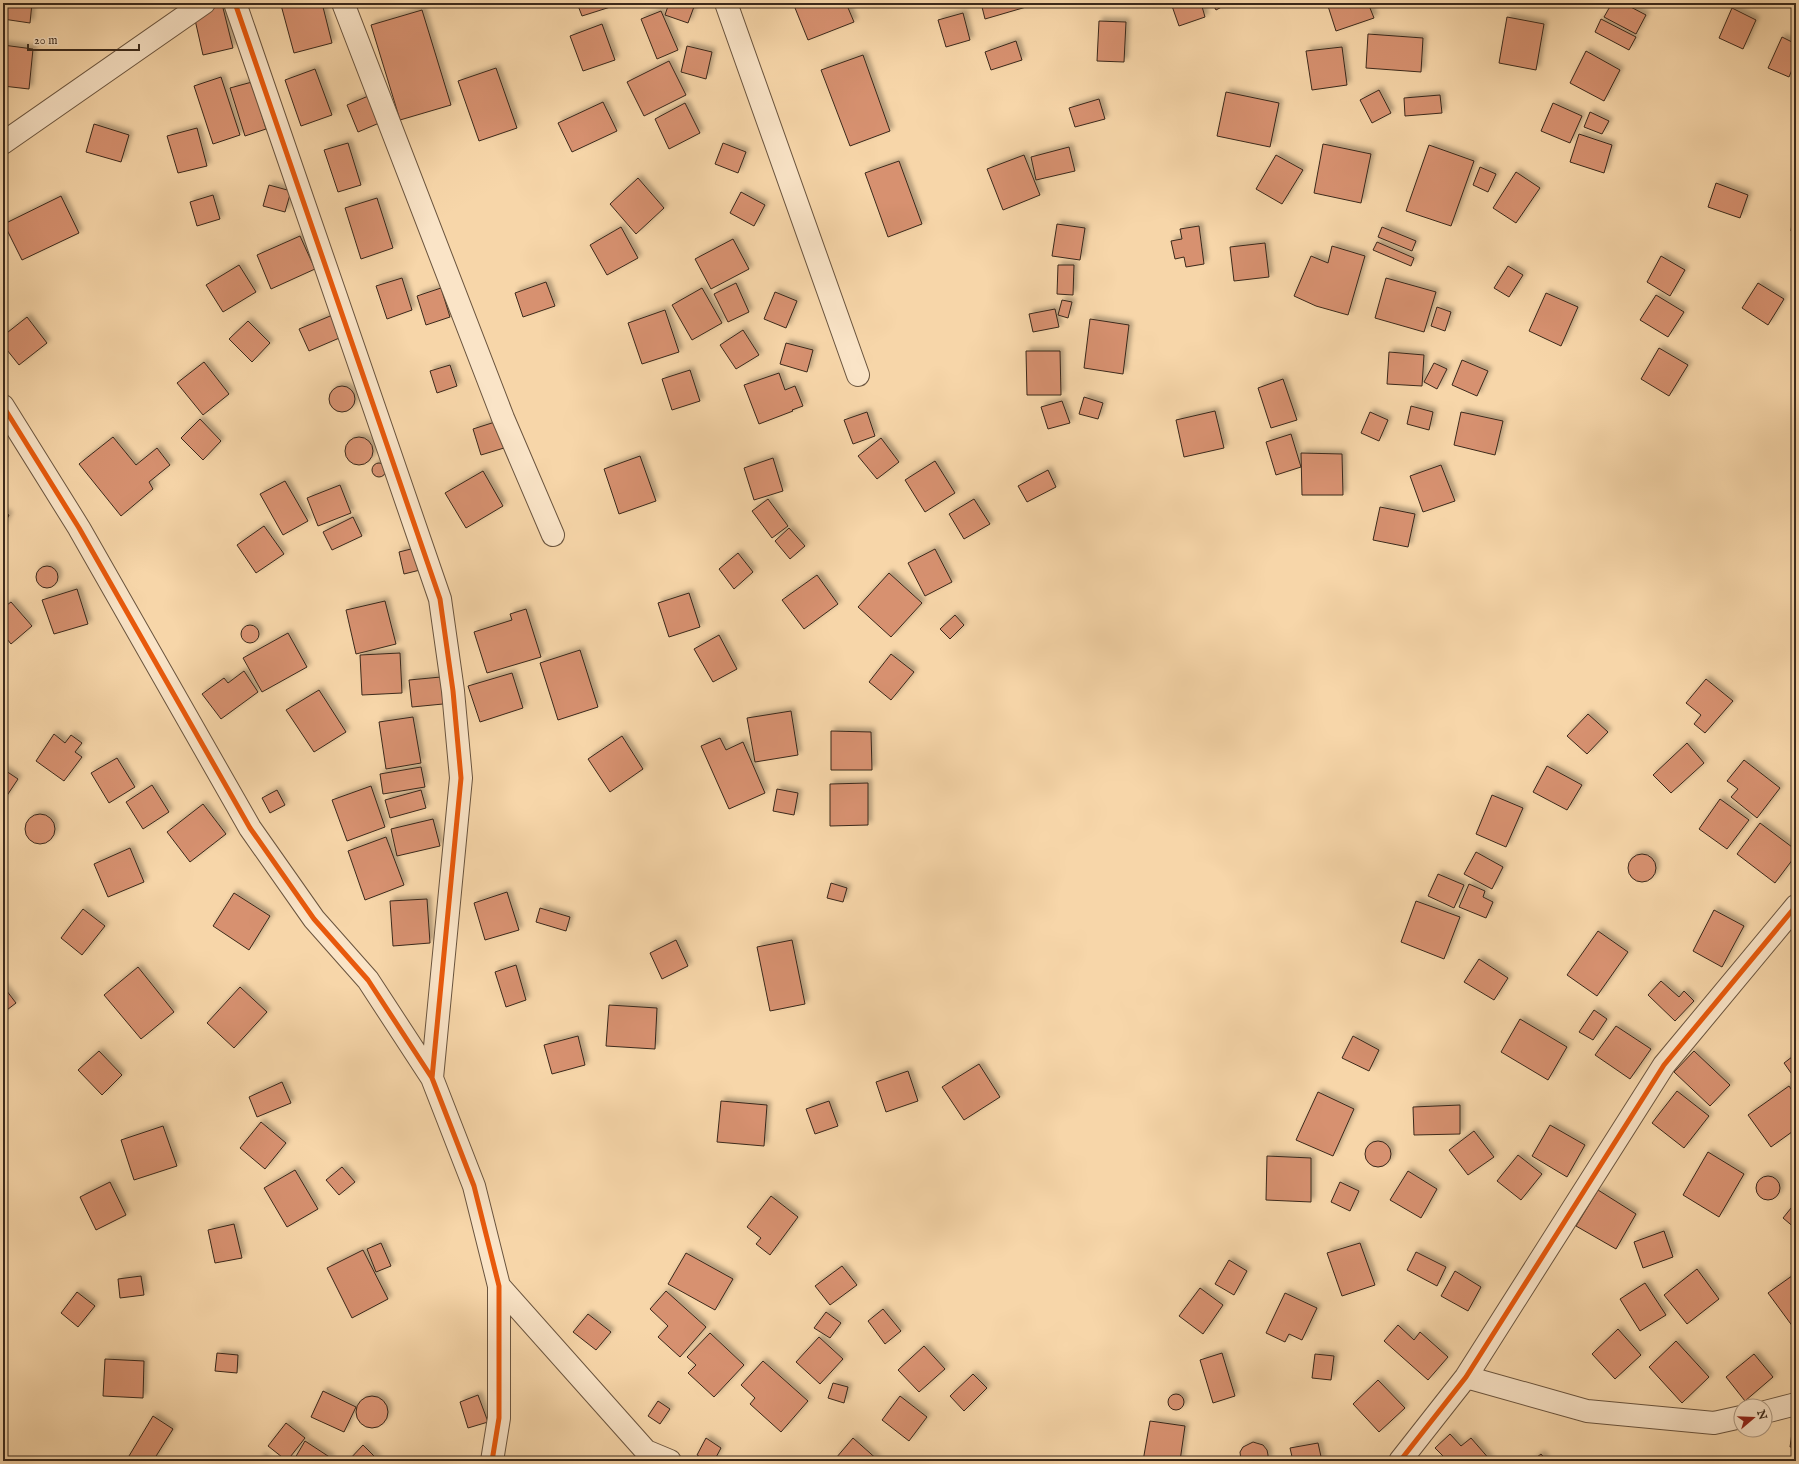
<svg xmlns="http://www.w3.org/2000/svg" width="1799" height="1464" viewBox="0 0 1799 1464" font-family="'IM FELL English',serif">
<defs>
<filter id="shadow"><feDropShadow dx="3.5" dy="-3.5" stdDeviation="2" flood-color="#0004"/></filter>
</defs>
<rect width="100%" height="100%" fill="#f7d6a9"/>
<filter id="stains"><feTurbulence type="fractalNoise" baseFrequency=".005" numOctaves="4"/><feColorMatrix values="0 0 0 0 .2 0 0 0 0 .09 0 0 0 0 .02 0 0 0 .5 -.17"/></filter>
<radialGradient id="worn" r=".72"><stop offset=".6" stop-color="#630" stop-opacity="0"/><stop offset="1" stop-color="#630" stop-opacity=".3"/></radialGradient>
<path fill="#d7916f" stroke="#3b291b" filter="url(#shadow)" d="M3 3H32L30 23 3 19Z
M287 3H322L332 43 294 53 281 5Z
M577 3H623L582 16Z
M669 3 695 4 688 23 665 15Z
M793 3H846L854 22 808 40Z
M981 3H1033V5L985 19Z
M1180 3H1201L1205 17 1179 26 1172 6Z
M1212 3H1229L1216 10Z
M1327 3H1368L1374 18 1336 31Z
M1612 3H1623L1646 15 1636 34 1604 17Z
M222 4 233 48 203 55 193 11Z
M1732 8 1756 20 1743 49 1719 38Z
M422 10 451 105 400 120 371 25Z
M661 11 678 50 657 59 641 19Z
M963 13 970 40 946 47 938 20Z
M1507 17 1544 24 1536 70 1499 63Z
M1601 19 1636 37 1629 50 1595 32Z
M1099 21 1126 22 1124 62 1097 61Z
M602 24 615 60 583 71 570 36Z
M1368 34 1423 38 1421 72 1366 68Z
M1782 37 1796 44V60L1789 77 1768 68Z
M1016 41 1022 60 991 70 985 52Z
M3 45 33 49 29 89 3 86Z
M687 46 712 52 706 79 681 72Z
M1342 47 1347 85 1312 90 1306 51Z
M1586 51 1620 70 1604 101 1570 83Z
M863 55 890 131 850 146 821 70Z
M669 61 686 95 644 116 627 82Z
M496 68 517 128 479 141 458 81Z
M315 69 332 115 301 126 285 80Z
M221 77 240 135 213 144 194 86Z
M252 82 266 129 245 136 230 88Z
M1379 90 1391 113 1372 123 1360 100Z
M1226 92 1279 103 1270 147 1217 136Z
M373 94 384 121 358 132 347 105Z
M1440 95 1442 113 1405 116 1404 98Z
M1099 99 1105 119 1075 127 1069 108Z
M603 102 617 131 572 152 558 123Z
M685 103 700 133 669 149 655 119Z
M1553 103 1582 116 1570 143 1541 131Z
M1590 112 1609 121 1602 134 1584 127Z
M94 124 129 135 121 162 86 152Z
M197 128 207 166 178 173 167 136Z
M1579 134 1612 145 1604 173 1570 162Z
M348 143 361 185 338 192 324 150Z
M723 143 746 152 738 173 715 164Z
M1323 144 1371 154 1361 203 1314 193Z
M1429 145 1474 161 1451 226 1406 211Z
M1069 147 1075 171 1036 180 1031 157Z
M1024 155 1040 195 1003 210 987 169Z
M1276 155 1303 170 1282 204 1256 189Z
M899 161 922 224 888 237 865 173Z
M1480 167 1496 174 1488 192 1473 185Z
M1516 172 1540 188 1516 223 1493 208Z
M638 178 664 208 636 234 610 204Z
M1716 183 1748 195 1740 218 1708 207Z
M269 185 291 191 285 212 263 206Z
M741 192 765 205 754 226 730 213Z
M213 195 220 219 197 226 190 202Z
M61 196 79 233 22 260 4 224Z
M377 198 393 248 361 259 345 208Z
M1793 215H1796V232L1791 231Z
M1057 224 1085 228 1080 260 1052 256Z
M1199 226 1204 264 1186 267 1184 257 1175 259 1171 241 1182 239 1180 229Z
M621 227 638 258 607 275 590 245Z
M1382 227 1416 241 1412 251 1378 237Z
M300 236 315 269 271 289 257 255Z
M733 239 749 269 711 289 695 259Z
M1377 242 1414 258 1411 266 1373 250Z
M1265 243 1269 277 1234 281 1230 247Z
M1332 246 1365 256 1348 315 1316 306 1294 296 1311 256 1328 263Z
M1661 256 1685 270 1670 296 1647 282Z
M239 265 256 292 223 312 206 285Z
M1058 265H1074L1073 295 1057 294Z
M1508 266 1523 275 1509 297 1494 288Z
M402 278 412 310 387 319 376 286Z
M1386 278 1436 292 1424 332 1375 318Z
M546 282 555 306 523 317 515 293Z
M736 283 749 312 728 322 714 294Z
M1758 283 1784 299 1768 325 1742 308Z
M441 288 450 317 426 325 417 296Z
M702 288 722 323 692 340 672 305Z
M775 292 797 301 786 328 764 319Z
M1546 293 1578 307 1561 346 1529 331Z
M1656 295 1684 312 1668 337 1640 320Z
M1062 300 1072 302 1068 318 1058 315Z
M1437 307 1451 312 1445 331 1431 326Z
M1055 309 1059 327 1033 332 1029 314Z
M665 310 679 352 642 364 628 323Z
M335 314 344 336 309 351 299 329Z
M27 317 47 343 19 365 3 345V336Z
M1090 319 1129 325 1123 374 1084 368Z
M248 321 270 343 252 362 229 339Z
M743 330 759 355 736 369 720 345Z
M786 343 813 350 807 372 780 364Z
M1659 348 1688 365 1669 396 1641 379Z
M1026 351H1060L1061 395H1027Z
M1389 352 1424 355 1422 386 1387 384Z
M1462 360 1488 371 1477 396 1452 385Z
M204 362 229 394 203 415 177 383Z
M1434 363 1447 369 1437 389 1424 382Z
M450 365 457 386 437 393 430 371Z
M690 370 700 401 672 410 662 379Z
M779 373 785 390 795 386 803 406 792 410 793 411 759 424 744 385Z
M1283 379 1297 420 1271 428 1258 388Z
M329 399a13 13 0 1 1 26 0a13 13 0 1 1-26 0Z
M1084 397 1103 403 1098 419 1079 414Z
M1062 401 1070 423 1048 429 1041 407Z
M1411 406 1433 412 1429 430 1407 424Z
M1215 411 1224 448 1184 457 1176 420Z
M867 412 875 436 853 444 844 420Z
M1370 412 1388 420 1379 441 1361 433Z
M1461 412 1503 421 1495 455 1454 445Z
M200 419 221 441 203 460 181 438Z
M495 422 504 448 481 455 473 429Z
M1291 434 1301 467 1276 475 1266 442Z
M113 437 136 465 157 448 170 465 149 482 153 489 121 516 79 464Z
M345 451a14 14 0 1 1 28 0a14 14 0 1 1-28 0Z
M881 438 899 462 877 479 858 456Z
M1301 453 1342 454 1343 495H1302Z
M640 456 656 501 619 514 604 469Z
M773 458 783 491 754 500 744 468Z
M935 461 955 493 925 512 905 480Z
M372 470a7 7 0 1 1 14 0a7 7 0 1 1-14 0Z
M1441 465 1455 501 1423 512 1410 476Z
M1048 470 1056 487 1027 502 1018 486Z
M483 471 503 506 466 528 445 493Z
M285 481 308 521 283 535 260 494Z
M340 485 351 513 318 526 307 498Z
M768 499 788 526 772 538 752 511Z
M974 499 990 524 964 539 949 514Z
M1380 507 1415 514 1408 547 1373 540Z
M3 512 9 515 3 527Z
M353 517 362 536 332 550 323 532Z
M264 526 284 554 256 573 237 545Z
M789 528 805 546 790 559 775 541Z
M415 548 420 570 404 574 399 552Z
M935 549 952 582 925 596 908 563Z
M738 553 753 572 734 589 719 569Z
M36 577a11 11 0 1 1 22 0a11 11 0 1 1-22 0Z
M889 573 922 603 891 637 858 607Z
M817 575 838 604 804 629 782 600Z
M77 589 88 624 54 634 42 600Z
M689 593 700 627 669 637 658 603Z
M385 601 396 644 356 654 346 610Z
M11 602 32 626 11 644 3 634V608Z
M526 609 541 657 487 673 474 632 512 620 510 614Z
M955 615 964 625 950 639 940 629Z
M241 634a9 9 0 1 1 18 0a9 9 0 1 1-18 0Z
M288 633 307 667 262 692 243 658Z
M719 635 737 669 713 682 694 649Z
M580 650 598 707 558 720 540 663Z
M400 653 402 693 362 695 360 655Z
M891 654 914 672 891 700 869 682Z
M244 671 258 692 221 719 202 694 224 678 228 683Z
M512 673 523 708 480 722 468 686Z
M441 677 443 704 412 707 409 680Z
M1706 679 1733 701 1705 733 1694 724 1701 715 1686 703Z
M319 690 346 732 314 752 286 710Z
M791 711 798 755 755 762 747 718Z
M1588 714 1608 732 1587 754 1567 736Z
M413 717 421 763 386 769 379 722Z
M831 731 871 732 872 770H831Z
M54 734 65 743 71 735 82 743 75 752 82 757 64 781 36 761Z
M622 736 643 769 610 792 588 759Z
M720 738 726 750 743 742 765 793 729 809 701 746Z
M1687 743 1704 763 1671 793 1653 775Z
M117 758 135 787 109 803 91 773Z
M1744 760 1780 788 1757 818 1731 797 1738 789 1727 781Z
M1547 766 1582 785 1567 810 1533 792Z
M421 767 425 787 383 794 380 774Z
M3 769 18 779 4 800H3Z
M868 783V825L830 826V784Z
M152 785 169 812 143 829 126 802Z
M371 786 385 827 347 841 332 800Z
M777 789 798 793 794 815 773 811Z
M277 790 285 805 270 813 262 798Z
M421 790 426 808 390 818 385 800Z
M1492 795 1523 808 1506 847 1476 834Z
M1720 799 1749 820 1727 849 1699 829Z
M203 804 226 834 190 862 167 832Z
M25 829a15 15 0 1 1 30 0a15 15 0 1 1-30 0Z
M433 819 440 846 397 856 391 829Z
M1760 823 1796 850V855L1775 883 1737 854Z
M386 837 404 885 365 900 348 851Z
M130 848 144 882 108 897 94 864Z
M1476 852 1503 867 1492 889 1464 874Z
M1628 868a14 14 0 1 1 28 0a14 14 0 1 1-28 0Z
M1438 874 1464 885 1454 908 1428 896Z
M831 883 847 888 843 902 827 898Z
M1469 884 1485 891 1483 897 1493 902 1486 918 1459 907Z
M507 892 519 930 485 940 474 903Z
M234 893 270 916 249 950 213 926Z
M427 899 430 943 393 946 390 901Z
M1416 901 1460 917 1444 959 1401 942Z
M540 908 570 917 566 931 536 922Z
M83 909 105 926 82 955 61 938Z
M1714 910 1744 926 1722 967 1693 951Z
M1598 931 1628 952 1597 996 1567 975Z
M676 940 688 966 662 979 650 953Z
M792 940 805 1004 770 1011 757 947Z
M1479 959 1508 978 1494 1000 1464 982Z
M516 965 526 1000 506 1007 495 972Z
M138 967 174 1012 141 1039 104 995Z
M1661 981 1679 997 1684 991 1694 1001 1675 1021 1648 995Z
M3 986 16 1003 3 1013Z
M240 987 267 1012 234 1048 207 1023Z
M609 1005 657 1008 655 1049 606 1046Z
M1594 1010 1607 1019 1593 1040 1579 1032Z
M1520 1019 1567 1047 1548 1080 1501 1052Z
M1616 1026 1651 1049 1630 1079 1595 1055Z
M578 1036 585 1065 552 1074 544 1045Z
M1353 1036 1379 1050 1369 1071 1342 1058Z
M99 1051 122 1075 102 1095 78 1070Z
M1694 1051 1730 1085 1710 1106 1674 1072Z
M1796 1054V1080L1784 1063Z
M979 1064 1000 1097 964 1120 942 1087Z
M908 1071 918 1101 886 1112 876 1082Z
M282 1082 291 1103 257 1117 249 1097Z
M1789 1086 1796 1096V1129L1771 1147 1748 1115Z
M1677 1091 1709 1116 1684 1148 1652 1123Z
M1318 1092 1354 1109 1333 1156 1296 1140Z
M721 1101 767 1105 764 1146 717 1142Z
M829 1101 838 1126 815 1134 806 1109Z
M1460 1105V1134L1414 1135 1413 1107Z
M261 1122 286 1143 265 1169 240 1148Z
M1550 1125 1585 1145 1567 1177 1532 1156Z
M163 1126 177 1166 134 1180 121 1140Z
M1474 1131 1494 1157 1468 1175 1449 1150Z
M1365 1154a13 13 0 1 1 26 0a13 13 0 1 1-26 0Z
M1708 1152 1744 1174 1719 1217 1683 1195Z
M1518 1155 1542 1174 1521 1200 1497 1181Z
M1267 1156 1311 1158V1202L1266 1200Z
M342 1167 355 1182 339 1195 326 1180Z
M295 1170 318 1209 287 1227 264 1188Z
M1408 1171 1437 1189 1421 1218 1390 1200Z
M1756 1188a12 12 0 1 1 24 0a12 12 0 1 1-24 0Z
M110 1182 126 1215 96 1230 80 1197Z
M1340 1182 1359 1191 1350 1211 1331 1202Z
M1598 1190 1636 1214 1616 1249 1576 1226Z
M771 1196 798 1217 770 1255 756 1244 761 1238 747 1227Z
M1796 1202V1229L1783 1218Z
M234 1224 242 1258 215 1263 208 1230Z
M1664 1231 1673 1257 1643 1268 1634 1242Z
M381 1243 391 1266 376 1272 367 1249Z
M1360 1243 1375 1285 1342 1296 1327 1253Z
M363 1250 388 1299 352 1318 327 1268Z
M1416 1252 1446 1267 1437 1286 1407 1270Z
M686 1253 733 1279 715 1310 668 1284Z
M1229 1260 1247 1271 1234 1295 1215 1284Z
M842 1266 857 1285 830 1305 815 1286Z
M1697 1269 1719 1299 1687 1324 1664 1295Z
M1455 1271 1481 1287 1468 1311 1441 1296Z
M1796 1273V1331L1768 1293Z
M141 1276 144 1295 120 1298 118 1279Z
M1645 1283 1666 1315 1640 1331 1620 1299Z
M1200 1288 1223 1305 1203 1334 1179 1316Z
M666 1291 706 1327 680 1357 658 1337 668 1326 650 1309Z
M77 1292 95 1306 78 1327 61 1313Z
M1285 1293 1317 1308 1302 1340 1289 1334 1285 1342 1266 1333Z
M883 1309 901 1331 885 1344 868 1321Z
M826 1312 841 1323 830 1338 814 1328Z
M588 1314 611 1332 596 1350 573 1332Z
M1398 1325 1414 1340 1420 1332 1448 1357 1428 1380 1384 1341Z
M1618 1329 1641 1355 1615 1379 1592 1354Z
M710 1333 744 1365 714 1397 688 1373 696 1365 687 1357Z
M819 1337 843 1359 820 1384 796 1362Z
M1676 1341 1709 1377 1682 1403 1649 1367Z
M924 1346 945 1369 919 1392 898 1370Z
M217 1353 238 1355 237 1373 215 1371Z
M1222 1353 1235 1396 1213 1403 1200 1360Z
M1315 1354 1334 1356 1331 1380 1312 1378Z
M1754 1354 1773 1377 1745 1401 1726 1377Z
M105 1359 144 1361 143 1398 103 1396Z
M763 1361 808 1401 781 1432 750 1404 755 1398 741 1385Z
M973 1374 987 1388 964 1411 950 1396Z
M1378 1380 1405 1408 1379 1432 1353 1404Z
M833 1383 848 1387 844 1403 828 1398Z
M323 1391 356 1407 344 1432 311 1417Z
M1168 1402a8 8 0 1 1 16 0a8 8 0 1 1-16 0Z
M478 1395 488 1422 468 1428 460 1402Z
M900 1396 927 1417 909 1441 882 1420Z
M356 1412a16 16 0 1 1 32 0a16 16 0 1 1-32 0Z
M658 1401 670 1409 660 1424 648 1416Z
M153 1416 173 1429 153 1461H126Z
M1150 1421 1185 1426 1180 1461H1143Z
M286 1423 305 1438 287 1461 268 1446Z
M1793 1426H1796V1448L1790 1447Z
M1450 1434 1461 1446 1471 1438 1491 1461H1442L1445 1458 1435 1448Z
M706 1438 721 1448 714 1461H707L697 1455Z
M853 1438 879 1461H839L836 1458Z
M305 1441 331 1458 330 1461H298L295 1458Z
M1253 1442 1263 1445 1267 1450 1268 1455V1461H1241L1240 1452 1243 1447Z
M1318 1443 1322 1461H1293L1290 1448Z
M363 1445 379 1461H348Z
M1541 1454 1547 1461H1532Z
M263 1456 267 1461H258Z"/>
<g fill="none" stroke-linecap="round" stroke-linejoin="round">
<defs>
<path id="minor" d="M235 3 440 599 453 691 461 778 432 1078
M343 3 503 418 553 535
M726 3 858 375
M3 143 204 3
M3 406 79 528 250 828 314 919 368 980 432 1078 474 1186 499 1286V1418L492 1461
M499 1286 646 1451 670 1461
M1466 1377 1587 1411 1714 1423 1741 1417
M1765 1412 1796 1404
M1400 1461 1466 1377 1664 1065 1796 906"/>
</defs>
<use href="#minor" stroke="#6a543e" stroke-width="24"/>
<use href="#minor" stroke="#fae4c7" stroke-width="22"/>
<defs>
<path id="cycleway" d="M235 3 440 599 453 691 461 778 432 1078
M3 406 79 528 250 828 314 919 368 980 432 1078 474 1186 499 1286V1418L492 1461
M1400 1461 1466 1377 1664 1065 1796 906"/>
</defs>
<use href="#cycleway" stroke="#fae4c7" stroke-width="8"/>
<use href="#cycleway" stroke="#e8590c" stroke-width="5"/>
</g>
<rect width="1799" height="1464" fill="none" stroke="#f7d6a9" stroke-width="16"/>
<rect x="4" y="4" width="1791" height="1456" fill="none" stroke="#3b291b" stroke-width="2"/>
<rect x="8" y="8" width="1783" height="1448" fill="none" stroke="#3b291b"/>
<g transform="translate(1753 1418) rotate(71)"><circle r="19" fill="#fae4c7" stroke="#ae9982"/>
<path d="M0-3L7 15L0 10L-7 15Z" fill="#8f2418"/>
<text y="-6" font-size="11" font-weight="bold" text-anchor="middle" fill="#3b291b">N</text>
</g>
<path d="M28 44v6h111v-6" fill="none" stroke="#3b291b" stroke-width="2"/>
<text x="34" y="44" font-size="12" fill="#3b291b" stroke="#fae4c7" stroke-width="3" paint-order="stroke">20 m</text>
<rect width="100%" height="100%" filter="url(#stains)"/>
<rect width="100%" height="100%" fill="url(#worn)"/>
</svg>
